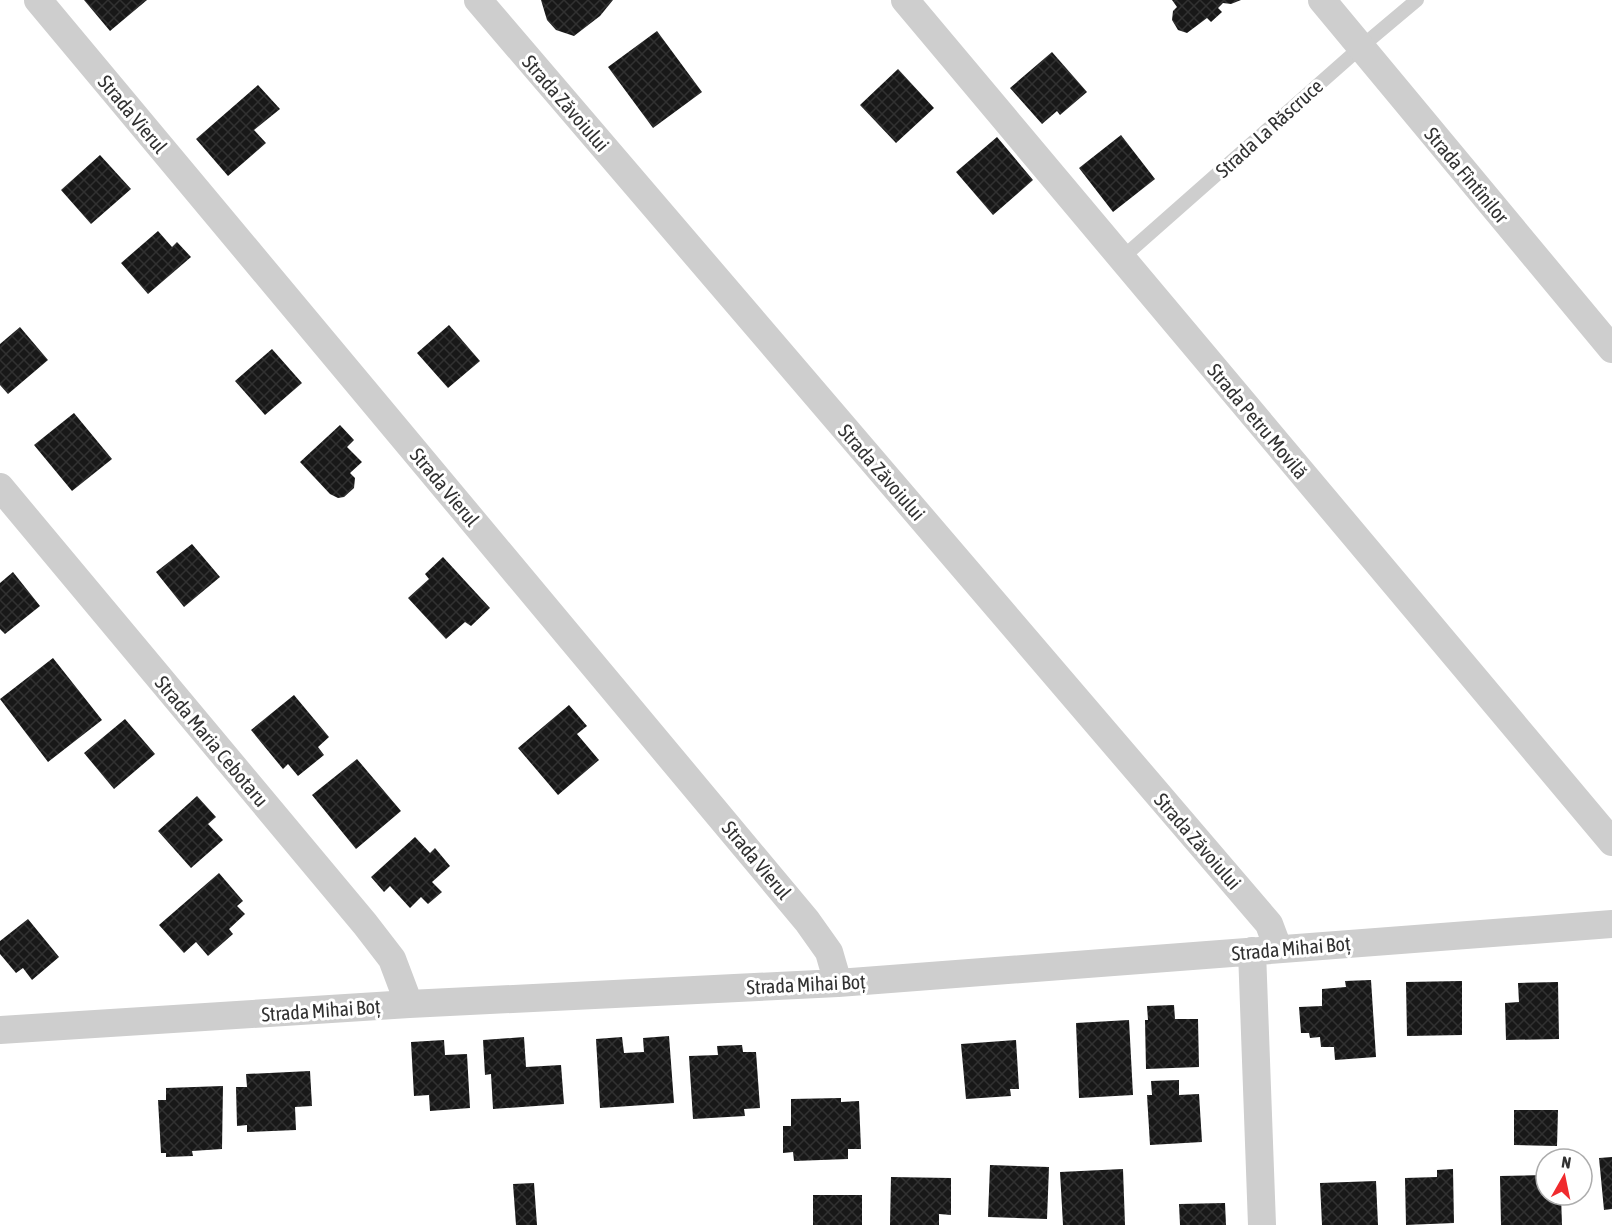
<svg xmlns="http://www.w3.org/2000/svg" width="1612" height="1225" viewBox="0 0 1612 1225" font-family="'Asap Condensed',sans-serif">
<defs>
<pattern id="building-cross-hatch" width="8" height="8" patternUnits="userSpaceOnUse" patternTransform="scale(1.5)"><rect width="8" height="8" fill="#181818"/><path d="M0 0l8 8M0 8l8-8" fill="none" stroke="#313131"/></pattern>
</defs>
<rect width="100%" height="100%" fill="#fff"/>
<path fill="url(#building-cross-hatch)" d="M84 0H147L110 31Z
M541 0H613L600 16 574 36 556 30 547 20Z
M1172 0H1241L1231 4 1223 3 1218 8 1222 12 1211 22 1207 18 1187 33 1178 30 1172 20 1173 11 1177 7Z
M657 31 702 92 653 128 608 67Z
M1052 52 1087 92 1060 115 1057 111 1042 124 1010 88Z
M898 69 934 108 896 143 860 105Z
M258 85 280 109 254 130 266 143 228 176 196 139Z
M1121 135 1155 179 1113 212 1079 168Z
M997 137 1033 180 993 215 956 172Z
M100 155 131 189 91 224 61 190Z
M158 231 172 247 177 242 191 257 148 294 121 263Z
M449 325 480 361 448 388 417 353Z
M20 327 48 360 8 394 0 385V344Z
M272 349 302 383 265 415 235 381Z
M74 413 112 459 72 491 34 445Z
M340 425 354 440 347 447 362 462 350 473 355 478 354 488 344 497 338 498 330 494 300 462Z
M192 544 220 577 184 607 156 572Z
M443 557 490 608 471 626 465 622 446 639 408 598 429 579 425 574Z
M13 572 40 606 5 634 0 629V583Z
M53 658 102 720 48 762 0 699Z
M294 695 329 737 318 747 324 755 298 776 288 764 283 769 251 730Z
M569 705 587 726 577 734 599 760 558 795 518 748Z
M125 719 155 754 114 789 84 753Z
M357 759 401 811 356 849 312 795Z
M197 796 216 817 208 824 223 840 191 868 158 831Z
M415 837 430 853 435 848 450 866 432 882 442 892 428 904 421 897 410 908 390 886 384 892 371 877Z
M219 873 243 901 237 906 245 914 229 929 233 934 208 956 196 942 184 953 159 925Z
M28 919 59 957 32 980 23 968 16 973 0 954V941Z
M1371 980 1376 1057 1335 1060 1334 1047H1321L1320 1037 1310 1038 1309 1033H1301L1299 1007 1322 1006V989L1346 987 1345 981Z
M1462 981V1035L1407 1036 1406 982Z
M1558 982 1559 1039 1506 1040 1505 1003 1519 1002 1518 983Z
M1174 1005 1175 1019H1198L1199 1067 1146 1069 1145 1020H1148L1147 1006Z
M1129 1020 1133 1095 1079 1098 1076 1023Z
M669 1036 674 1103 600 1108 596 1039 622 1037 624 1053 644 1052 643 1038Z
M524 1037 526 1067 561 1065 564 1104 493 1109 491 1074 485 1075 483 1040Z
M444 1040 445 1055 467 1054 470 1108 430 1111 429 1095 414 1096 411 1042Z
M1016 1040 1019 1089H1010L1011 1096 966 1099 961 1044Z
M742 1045 743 1052H756L760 1108 744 1109 745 1116 693 1119 689 1056 718 1055 717 1046Z
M310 1071 312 1106 295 1107 296 1130 247 1132V1125L237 1126 236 1087H247L246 1074Z
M1179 1080V1095L1199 1094 1202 1142 1150 1145 1147 1095H1152L1151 1081Z
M223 1086 222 1149 192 1151 193 1156 166 1157V1153H161L158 1100H166V1088Z
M841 1098V1102L859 1101 861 1149H848V1159L794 1161 793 1152 783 1153V1126H791V1099Z
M1514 1110H1558L1557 1146 1514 1145Z
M1612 1157V1209L1604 1210 1599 1158Z
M990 1165 1049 1167 1047 1219 988 1217Z
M1123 1169 1125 1225H1063L1060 1172Z
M1453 1169 1454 1223 1406 1225 1405 1178 1437 1177V1170Z
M1546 1175V1195H1561L1562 1225H1501L1500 1176Z
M891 1177 951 1178V1215L939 1214V1225H890Z
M1376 1181 1378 1225H1322L1320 1183Z
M534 1183 537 1225H516L513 1184Z
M813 1195H862V1225H813Z
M1225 1203 1226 1225H1180L1179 1204Z"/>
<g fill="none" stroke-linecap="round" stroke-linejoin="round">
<path stroke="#cecece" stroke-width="14" d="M1122 258 1361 47 1417 0"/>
<path stroke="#cecece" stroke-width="28" d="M38 0 807 921 829 952 838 983
M478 0 1269 924 1278 948
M905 0 1612 842
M1322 0 1612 349
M0 487 365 924 392 959 409 1004
M1252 951 1262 1225
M0 1030 409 1004 838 983 1612 924"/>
</g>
<g text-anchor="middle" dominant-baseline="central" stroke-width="6" stroke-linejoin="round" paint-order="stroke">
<g font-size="20" fill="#313131" stroke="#fff">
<text transform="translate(566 103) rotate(49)">Strada Zăvoiului</text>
<text transform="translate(133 114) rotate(50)">Strada Vierul</text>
<text transform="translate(1269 128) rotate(-42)">Strada La Răscruce</text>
<text transform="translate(1467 175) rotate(50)">Strada Fîntînilor</text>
<text transform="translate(1258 421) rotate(50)">Strada Petru Movilă</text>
<text transform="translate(882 472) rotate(49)">Strada Zăvoiului</text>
<text transform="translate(445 487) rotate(50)">Strada Vierul</text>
<text transform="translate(212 741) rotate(50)">Strada Maria Cebotaru</text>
<text transform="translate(1198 841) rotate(49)">Strada Zăvoiului</text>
<text transform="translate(757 860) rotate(50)">Strada Vierul</text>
<text transform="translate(1291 948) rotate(-5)">Strada Mihai Boț</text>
<text transform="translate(806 984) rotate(-3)">Strada Mihai Boț</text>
<text transform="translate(321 1010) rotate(-4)">Strada Mihai Boț</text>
</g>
</g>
<g transform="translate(1564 1177) rotate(9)"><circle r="28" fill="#ffffff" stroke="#adadad" stroke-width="1.5"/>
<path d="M0-4.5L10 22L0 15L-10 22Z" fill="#f02a2d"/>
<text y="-9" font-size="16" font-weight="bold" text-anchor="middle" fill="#313131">N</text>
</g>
</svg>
